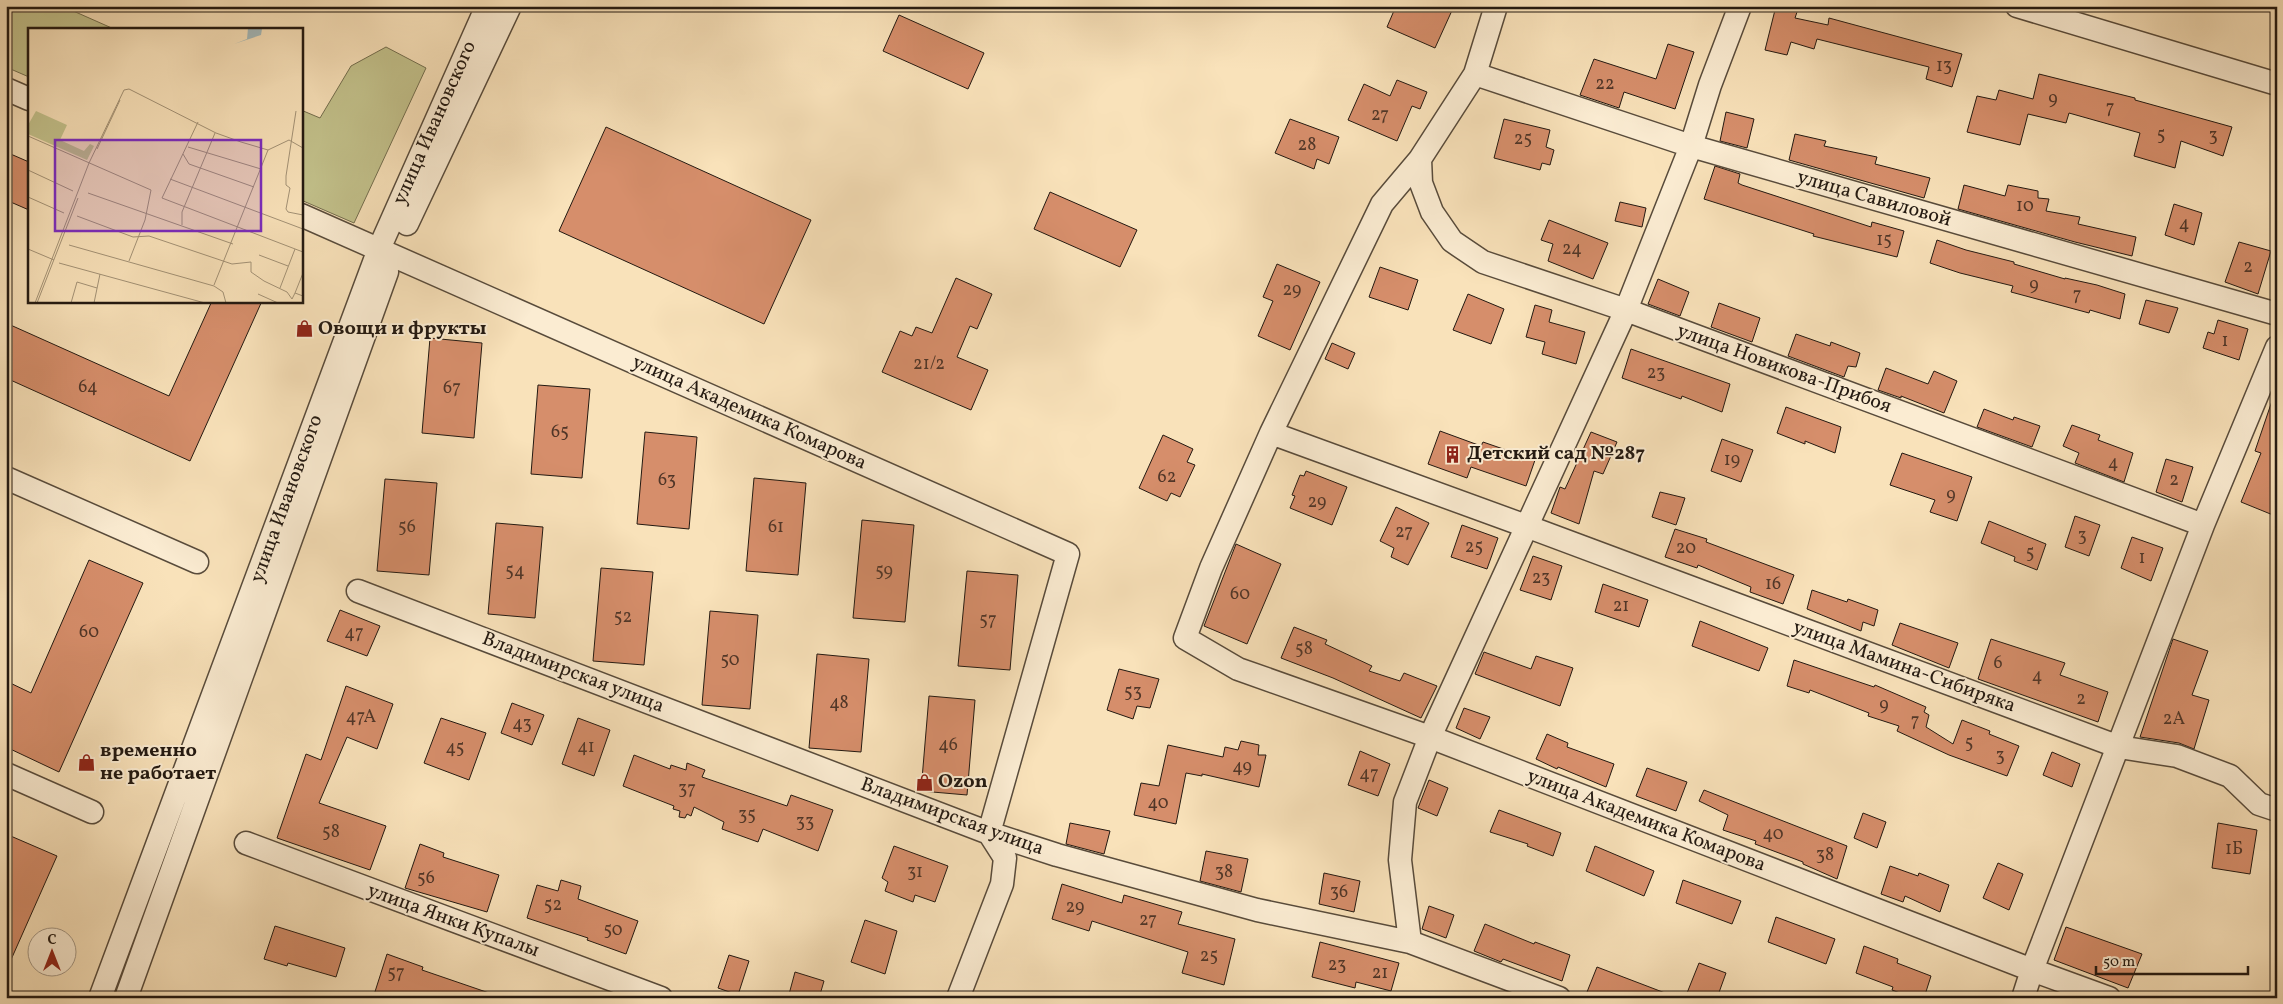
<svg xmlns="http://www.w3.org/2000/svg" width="2283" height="1004" viewBox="0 0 2283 1004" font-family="Vollkorn,serif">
<rect width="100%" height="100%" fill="#f9e2ba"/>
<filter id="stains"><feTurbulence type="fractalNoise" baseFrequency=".004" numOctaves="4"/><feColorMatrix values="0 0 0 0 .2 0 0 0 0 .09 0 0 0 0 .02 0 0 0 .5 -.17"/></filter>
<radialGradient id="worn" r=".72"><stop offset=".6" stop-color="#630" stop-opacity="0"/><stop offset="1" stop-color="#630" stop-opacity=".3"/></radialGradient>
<path fill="#c3c28c" stroke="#736e4e" d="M6 6H62L114 29H29V77L6 67Z
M386 47 426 68 354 223 301 200V110L320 118 351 66Z"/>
<path fill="#d68e6b" stroke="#231911" d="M1396 6H1454L1435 48 1387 27Z
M1776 6H1799L1795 18 1828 25 1829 18 1962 54 1952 87 1926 79 1929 67 1817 39 1814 49 1791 42 1787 55 1765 50Z
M899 15 984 53 968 89 883 51Z
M1668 44 1694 52 1675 109 1624 92 1619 108 1580 95 1594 59 1656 79Z
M2039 74 2135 98V100L2232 127 2223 156 2181 141 2175 168 2134 156 2140 133 2069 113 2066 123 2028 114 2020 145 1967 132 1977 96 1996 100 1999 90 2033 99Z
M1397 80 1427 92 1420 109 1412 106 1397 141 1348 120 1364 84 1390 96Z
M1726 112 1754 119 1747 148 1720 141Z
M1290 119 1339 137 1329 164 1317 159 1314 169 1275 153Z
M1504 119 1550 130 1546 147 1554 150 1550 165 1542 163 1540 170 1494 158Z
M606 127 811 220 764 324 559 231Z
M1795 134 1826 141 1824 146 1877 157 1875 164 1930 178 1924 198 1789 160Z
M6 152 29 162V210L6 200Z
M1715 166 1740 174 1738 183 1742 185 1871 227 1872 222 1904 231 1897 257 1813 236 1814 234 1704 199Z
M1964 185 2005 196 2008 185 2038 191V198L2049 199 2046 211 2080 217 2078 224 2136 237 2132 256 2075 242 1958 209Z
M1050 192 1137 230 1120 267 1034 229Z
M1620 202 1646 208 1642 227 1615 221Z
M2174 204 2202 213 2194 245 2165 235Z
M1549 220 1608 243 1593 279 1548 261 1553 244 1541 240Z
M1937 240 1966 250 2014 262V264L2065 279V278L2097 285 2125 294 2120 319 2090 310 2089 313 2011 292 2013 286 1960 273 1930 263Z
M2239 242 2271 251 2258 294 2225 282Z
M1277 264 1320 282 1290 350 1258 336 1273 301 1263 297Z
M1380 267 1418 280 1408 310 1369 297Z
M956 278 992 294 977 329 970 326 957 357 988 370 971 410 882 372 900 331 912 336 916 327 932 333Z
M1658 279 1689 292 1680 316 1648 304Z
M1468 294 1504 309 1491 344 1453 330Z
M2146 300 2178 308 2169 333 2139 324Z
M212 301H262L190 461 6 378V323L169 396Z
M1719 303 1760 318 1752 342 1711 327Z
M1535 305 1552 310 1549 322 1585 332 1576 364 1542 354 1545 342 1526 337Z
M2218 320 2248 329 2239 360 2203 348 2208 332 2214 334Z
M1796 334 1830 346 1831 342 1860 353 1856 367 1848 366 1844 377 1788 356Z
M430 338 482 343 474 438 422 433Z
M1332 343 1355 353 1348 369 1325 359Z
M1631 349 1730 384 1722 412 1682 396 1681 399 1622 378Z
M1886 368 1928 384 1934 371 1957 381 1944 413 1901 396V398L1878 390Z
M538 385 590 389 582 478 531 474Z
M2274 395 2277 396V504L2273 515 2241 502 2261 453 2255 451Z
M1786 407 1841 427 1835 453 1805 441V444L1777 433Z
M1984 409 2013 420 2014 417 2040 426 2032 447 1977 427Z
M2072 425 2100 435 2098 440 2133 453 2124 482 2075 463 2079 453 2063 446Z
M1440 431 1481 446 1483 442 1535 460 1526 486 1471 467 1467 478 1428 464Z
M645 432 697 437 689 529 637 524Z
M1591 432 1617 442 1603 474 1594 471 1579 524 1551 513 1560 487 1565 489Z
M1163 435 1193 449 1187 462 1195 465 1180 497 1171 493 1167 501 1139 488Z
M1722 439 1753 450 1741 482 1711 471Z
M1902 453 1972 477 1957 521 1930 512 1935 500 1890 485Z
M2166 459 2193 467 2182 502 2156 492Z
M1306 471 1347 487 1332 525 1290 508 1295 496 1292 495 1300 475 1304 476Z
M754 478 806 483 798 575 746 571Z
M385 479 437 483 429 575 377 571Z
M1660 492 1685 498 1676 525 1652 517Z
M1396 507 1429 523 1408 565 1391 557 1394 548 1380 541Z
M2075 516 2100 525 2089 556 2065 547Z
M862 520 914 525 905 622 853 618Z
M1989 521 2046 544 2037 570 2014 561 2015 557 1981 543Z
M496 523 543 527 535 618 488 614Z
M1462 525 1498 538 1487 569 1451 557Z
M1675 529 1707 539 1706 542 1794 575 1783 604 1750 592 1751 587 1698 565 1697 568 1665 557Z
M2132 537 2163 548 2151 581 2121 568Z
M1236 544 1281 564 1247 644 1204 626Z
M1533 556 1562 566 1551 600 1520 590Z
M89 560 143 583 59 772 6 747V681L31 693Z
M601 568 653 572 644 665 593 661Z
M967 571 1018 575 1010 670 958 666Z
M1603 584 1648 600 1639 627 1595 612Z
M1812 590 1847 602 1848 599 1878 610 1874 626 1863 622 1861 631 1807 609Z
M340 610 380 626 367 656 327 641Z
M710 611 758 615 750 709 702 705Z
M1700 621 1768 648 1759 671 1692 646Z
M1900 623 1958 643 1949 668 1892 645Z
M1294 627 1327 640 1325 644 1372 666 1369 671 1400 681 1404 673 1437 686 1421 718 1333 678 1281 658Z
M1991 639 2065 663 2060 675 2108 692 2098 722 1978 679Z
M2173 639 2208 651 2192 695 2209 700 2194 749 2179 743 2140 737Z
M1484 652 1531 669 1536 656 1573 668 1560 706 1475 674Z
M817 654 869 659 861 752 809 748Z
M1794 660 1874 687 1875 685 1926 707 1924 712 1929 715 1926 727 1953 744 1962 720 1990 731 1989 734 2019 746 2007 776 1949 755 1897 731 1899 726 1868 716 1869 713 1810 690 1809 693 1787 686Z
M1119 669 1159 679 1150 708 1137 706 1133 719 1107 710Z
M346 686 393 704 377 749 347 737 319 803 386 826 370 870 277 838 306 754 321 760Z
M929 696 975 700 967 795 921 791Z
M512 703 544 715 532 745 501 733Z
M1464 708 1490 717 1480 739 1456 728Z
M441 718 486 733 469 780 424 763Z
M578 718 610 730 594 776 562 764Z
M1547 734 1568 743 1567 747 1614 764 1606 787 1558 767 1557 769 1536 759Z
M1241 741 1259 745 1258 755H1266L1259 787 1202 774V776L1186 773 1176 824 1134 815 1141 783 1159 786 1168 745 1223 757 1225 747 1238 750Z
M1360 751 1390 764 1378 796 1348 785Z
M2052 752 2080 764 2072 787 2043 775Z
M634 755 670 769 671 765 686 770 687 763 705 770 702 777 787 806 791 795 833 810 818 851 763 829 758 842 722 829 724 822 694 807 691 816 687 814 685 818 679 817 680 811 673 809 674 806 623 786Z
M1647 768 1687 782 1676 811 1636 796Z
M1429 780 1448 788 1437 816 1418 808Z
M1704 790 1847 846 1837 879 1803 864V862L1755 844 1756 841 1723 830 1728 815 1699 801Z
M1499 810 1561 833 1553 856 1527 846 1528 844 1490 832Z
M1863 813 1886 822 1877 848 1854 838Z
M1070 823 1110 831 1104 854 1066 844Z
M2218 823 2257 830 2250 874 2212 868Z
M6 834 57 856 6 971Z
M420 844 444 853 443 857 499 875 487 912 405 888Z
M894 846 948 866 935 902 915 895 913 902 885 891 888 882 882 878Z
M1595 846 1654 871 1644 896 1586 871Z
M1206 851 1248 859 1241 892 1200 881Z
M1998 863 2023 874 2009 910 1983 898Z
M1890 866 1918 876 1919 873 1949 885 1940 912 1905 896 1903 902 1881 894Z
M1324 873 1360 881 1354 912 1319 904Z
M561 880 581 886 578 899 638 921 626 954 587 940 588 938 527 918 537 885 558 891Z
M1683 880 1741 901 1732 924 1676 903Z
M1062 884 1122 903 1124 895 1182 912 1178 924 1235 939 1224 985 1182 973 1188 952 1092 921 1089 931 1052 919Z
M1429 906 1454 915 1446 938 1422 929Z
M1776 917 1835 939 1826 964 1768 942Z
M865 920 897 931 885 974 851 962Z
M1485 924 1534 944 1535 942 1570 955 1562 981 1503 959 1501 962 1474 951Z
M275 926 345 948 336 977 288 963 287 966 264 959Z
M2066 927 2142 954 2128 988 2054 960Z
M1320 942 1399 963 1391 991 1356 982 1355 988 1312 977Z
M1864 946 1898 959 1897 963 1931 976 1924 998H1913L1892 990 1893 987 1856 973Z
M387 954 423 967 422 970 495 995V998H373Z
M729 955 749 961 738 995 718 988Z
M1699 963 1726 973 1717 998H1698L1687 993Z
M1597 967 1673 996V998H1601L1587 992Z
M795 972 824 981 819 998H788Z"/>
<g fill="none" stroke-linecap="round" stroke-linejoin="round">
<defs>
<path id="minor" d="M1496 6 1475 74 1420 159 1382 204 1271 433 1211 568 1185 638 1238 669 1430 737 2032 970 2109 998
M2017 6 2277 84
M1475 74 1691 146 2277 314
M6 89 29 99
M1420 159 1421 183 1432 212 1452 241 1483 262 1626 310 2203 525
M301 215 1068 554 989 833 1005 858 1002 884 958 998
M407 224 510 6
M1271 433 1526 526 2119 747 2177 756 2230 776 2259 804 2277 810
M6 478 197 562
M358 591 989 833 1057 855 1257 910 1410 942 1559 998
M6 774 92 812
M246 843 661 998
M1410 942 1400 860 1405 802 1430 737 1626 310 1691 146 1710 85 1740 6
M100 998 379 249 487 6
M126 998 387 272
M2023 998 2032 970 2203 525 2277 347"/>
</defs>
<use href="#minor" stroke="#584b3b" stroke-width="25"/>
<use href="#minor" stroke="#fbecd2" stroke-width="22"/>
</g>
<defs>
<symbol id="shop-bare" viewBox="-9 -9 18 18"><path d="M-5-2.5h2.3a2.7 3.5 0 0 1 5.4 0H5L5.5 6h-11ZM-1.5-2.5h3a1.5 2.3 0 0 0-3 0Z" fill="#8f2418" stroke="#fbecd2" stroke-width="2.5" paint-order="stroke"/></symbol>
<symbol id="building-bare" viewBox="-9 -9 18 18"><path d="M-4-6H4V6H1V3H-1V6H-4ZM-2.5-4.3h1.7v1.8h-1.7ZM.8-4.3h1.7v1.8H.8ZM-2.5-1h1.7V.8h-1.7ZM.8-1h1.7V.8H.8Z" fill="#8f2418" stroke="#fbecd2" stroke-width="2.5" paint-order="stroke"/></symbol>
</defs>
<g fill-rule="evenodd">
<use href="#shop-bare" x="292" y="316" width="25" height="25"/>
<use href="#building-bare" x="1440" y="442" width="25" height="25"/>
<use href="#shop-bare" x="74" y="750" width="25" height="25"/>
<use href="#shop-bare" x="912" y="770" width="25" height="25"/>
</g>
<g text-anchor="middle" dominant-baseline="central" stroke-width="4" stroke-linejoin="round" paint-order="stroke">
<g font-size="18" fill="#503628">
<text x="1944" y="66">13</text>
<text x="1605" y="84">22</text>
<text x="2053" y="99">9</text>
<text x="2110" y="108">7</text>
<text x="1380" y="115">27</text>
<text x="2161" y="135">5</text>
<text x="2213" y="136">3</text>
<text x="1523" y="139">25</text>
<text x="1307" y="145">28</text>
<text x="2025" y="206">10</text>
<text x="2184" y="224">4</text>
<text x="1884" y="240">15</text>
<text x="1572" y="249">24</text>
<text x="2248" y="267">2</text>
<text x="2034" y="285">9</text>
<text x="1292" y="290">29</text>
<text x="2077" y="295">7</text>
<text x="2225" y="341">1</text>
<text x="929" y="364">21/2</text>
<text x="1656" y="373">23</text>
<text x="88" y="387">64</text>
<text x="452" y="388">67</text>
<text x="560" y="432">65</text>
<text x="1732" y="460">19</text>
<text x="2113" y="463">4</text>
<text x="1167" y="477">62</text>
<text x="667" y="480">63</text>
<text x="2174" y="480">2</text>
<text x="1951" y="495">9</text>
<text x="1317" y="502">29</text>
<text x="407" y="527">56</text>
<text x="776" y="527">61</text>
<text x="1404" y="532">27</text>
<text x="2082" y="536">3</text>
<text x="1474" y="547">25</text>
<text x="1686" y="548">20</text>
<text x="2030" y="553">5</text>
<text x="2142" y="558">1</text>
<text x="515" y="571">54</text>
<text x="884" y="571">59</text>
<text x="1541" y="578">23</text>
<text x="1773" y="584">16</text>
<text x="1240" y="594">60</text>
<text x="1621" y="606">21</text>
<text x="623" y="617">52</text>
<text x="988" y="620">57</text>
<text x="89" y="632">60</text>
<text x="354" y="633">47</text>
<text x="1304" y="649">58</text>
<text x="730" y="660">50</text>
<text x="1998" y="663">6</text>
<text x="2037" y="676">4</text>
<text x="1133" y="692">53</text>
<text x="2081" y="699">2</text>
<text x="839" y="703">48</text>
<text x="1884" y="705">9</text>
<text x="361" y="717">47А</text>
<text x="2174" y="719">2А</text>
<text x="1915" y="721">7</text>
<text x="522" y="724">43</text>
<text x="1969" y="743">5</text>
<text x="948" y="745">46</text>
<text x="586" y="747">41</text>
<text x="455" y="748">45</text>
<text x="2000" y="756">3</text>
<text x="1242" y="767">49</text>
<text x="1369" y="774">47</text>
<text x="687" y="789">37</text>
<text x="1158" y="803">40</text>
<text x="747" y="815">35</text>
<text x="805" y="822">33</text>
<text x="331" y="832">58</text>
<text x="1773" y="834">40</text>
<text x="2234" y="849">1Б</text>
<text x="1825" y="855">38</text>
<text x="915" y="872">31</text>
<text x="1224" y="872">38</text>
<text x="426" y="878">56</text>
<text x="1339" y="892">36</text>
<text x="553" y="905">52</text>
<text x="1075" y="907">29</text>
<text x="1148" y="920">27</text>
<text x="613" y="930">50</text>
<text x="1209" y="956">25</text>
<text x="1337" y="965">23</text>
<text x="396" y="973">57</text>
<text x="1380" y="973">21</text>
</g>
<g font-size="20" fill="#231911" stroke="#fbecd2">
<text transform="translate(435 123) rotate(-66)">улица Ивановского</text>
<text transform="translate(1874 199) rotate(16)">улица Савиловой</text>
<text transform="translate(1784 369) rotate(20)">улица Новикова-Прибоя</text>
<text transform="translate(749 413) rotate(24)">улица Академика Комарова</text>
<text transform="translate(287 499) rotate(-70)">улица Ивановского</text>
<text transform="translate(1904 667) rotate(20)">улица Мамина-Сибиряка</text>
<text transform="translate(573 673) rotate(21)">Владимирская улица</text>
<text transform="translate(952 817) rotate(20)">Владимирская улица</text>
<text transform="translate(1646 821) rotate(21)">улица Академика Комарова</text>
<text transform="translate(453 921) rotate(20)">улица Янки Купалы</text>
</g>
<g font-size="20" font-weight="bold" fill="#231911" stroke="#fbecd2" text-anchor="start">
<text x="318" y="329">Овощи и фрукты</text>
<text x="1467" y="454">Детский сад №287</text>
<text x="100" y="751">временно<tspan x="100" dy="23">не работает</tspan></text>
<text x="938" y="782">Ozon</text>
</g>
</g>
<g transform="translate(28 28)">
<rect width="275" height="275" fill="#f9e2ba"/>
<path d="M8 83 39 97 32 112 56 123 62 116 66 118 59 132 0 106V97Z" fill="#c3c28c"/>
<path d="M220 0 234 1 233 7 206 16 219 11Z" fill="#a4babc"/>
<path fill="none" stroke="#a39276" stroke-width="1" d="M268 83 258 148V157L262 160 258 181 260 184 275 187M170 94 134 170 275 224M0 108 123 162 117 192 101 233M160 119 233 141M69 121 92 72M155 126 161 136 226 159M0 142 45 163M142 151 275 201M60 165 205 216M0 169 36 185M49 188 105 209 121 208 204 236 223 234V244L236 253 259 264 264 271 267 265 275 268M154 197V184L187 105M41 217 186 258 195 264 198 275M0 221 26 232M231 227 260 238M31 235 177 275M186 257 240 122M252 260 267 221M267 265 275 245M230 266 250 275M7 275 61 135 96 62 101 61 188 105 213 114 240 122 261 112 275 120M9 275 50 170M43 275 49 254 69 260M66 275 72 246"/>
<path fill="#7b2cbf" fill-opacity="0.15" stroke="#7b2cbf" stroke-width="2.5" d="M27 112H233V203H27Z"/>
<rect width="275" height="275" fill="none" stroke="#231911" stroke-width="2.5"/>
</g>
<rect width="2283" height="1004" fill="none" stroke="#f9e2ba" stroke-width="25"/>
<rect x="8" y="8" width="2268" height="989" fill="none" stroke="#231911" stroke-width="2.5"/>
<rect x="12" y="12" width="2258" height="979" fill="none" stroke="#231911"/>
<g transform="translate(52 952)"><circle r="24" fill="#fbecd2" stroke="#a59885"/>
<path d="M0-4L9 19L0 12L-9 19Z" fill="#8f2418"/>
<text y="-8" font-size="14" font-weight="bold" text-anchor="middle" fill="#231911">С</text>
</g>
<path d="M2096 966v8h152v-8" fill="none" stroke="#231911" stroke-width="2.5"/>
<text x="2103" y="966" font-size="15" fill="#231911" stroke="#fbecd2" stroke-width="4" paint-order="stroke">50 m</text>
<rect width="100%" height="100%" filter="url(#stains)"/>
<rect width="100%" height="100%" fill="url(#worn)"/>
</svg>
